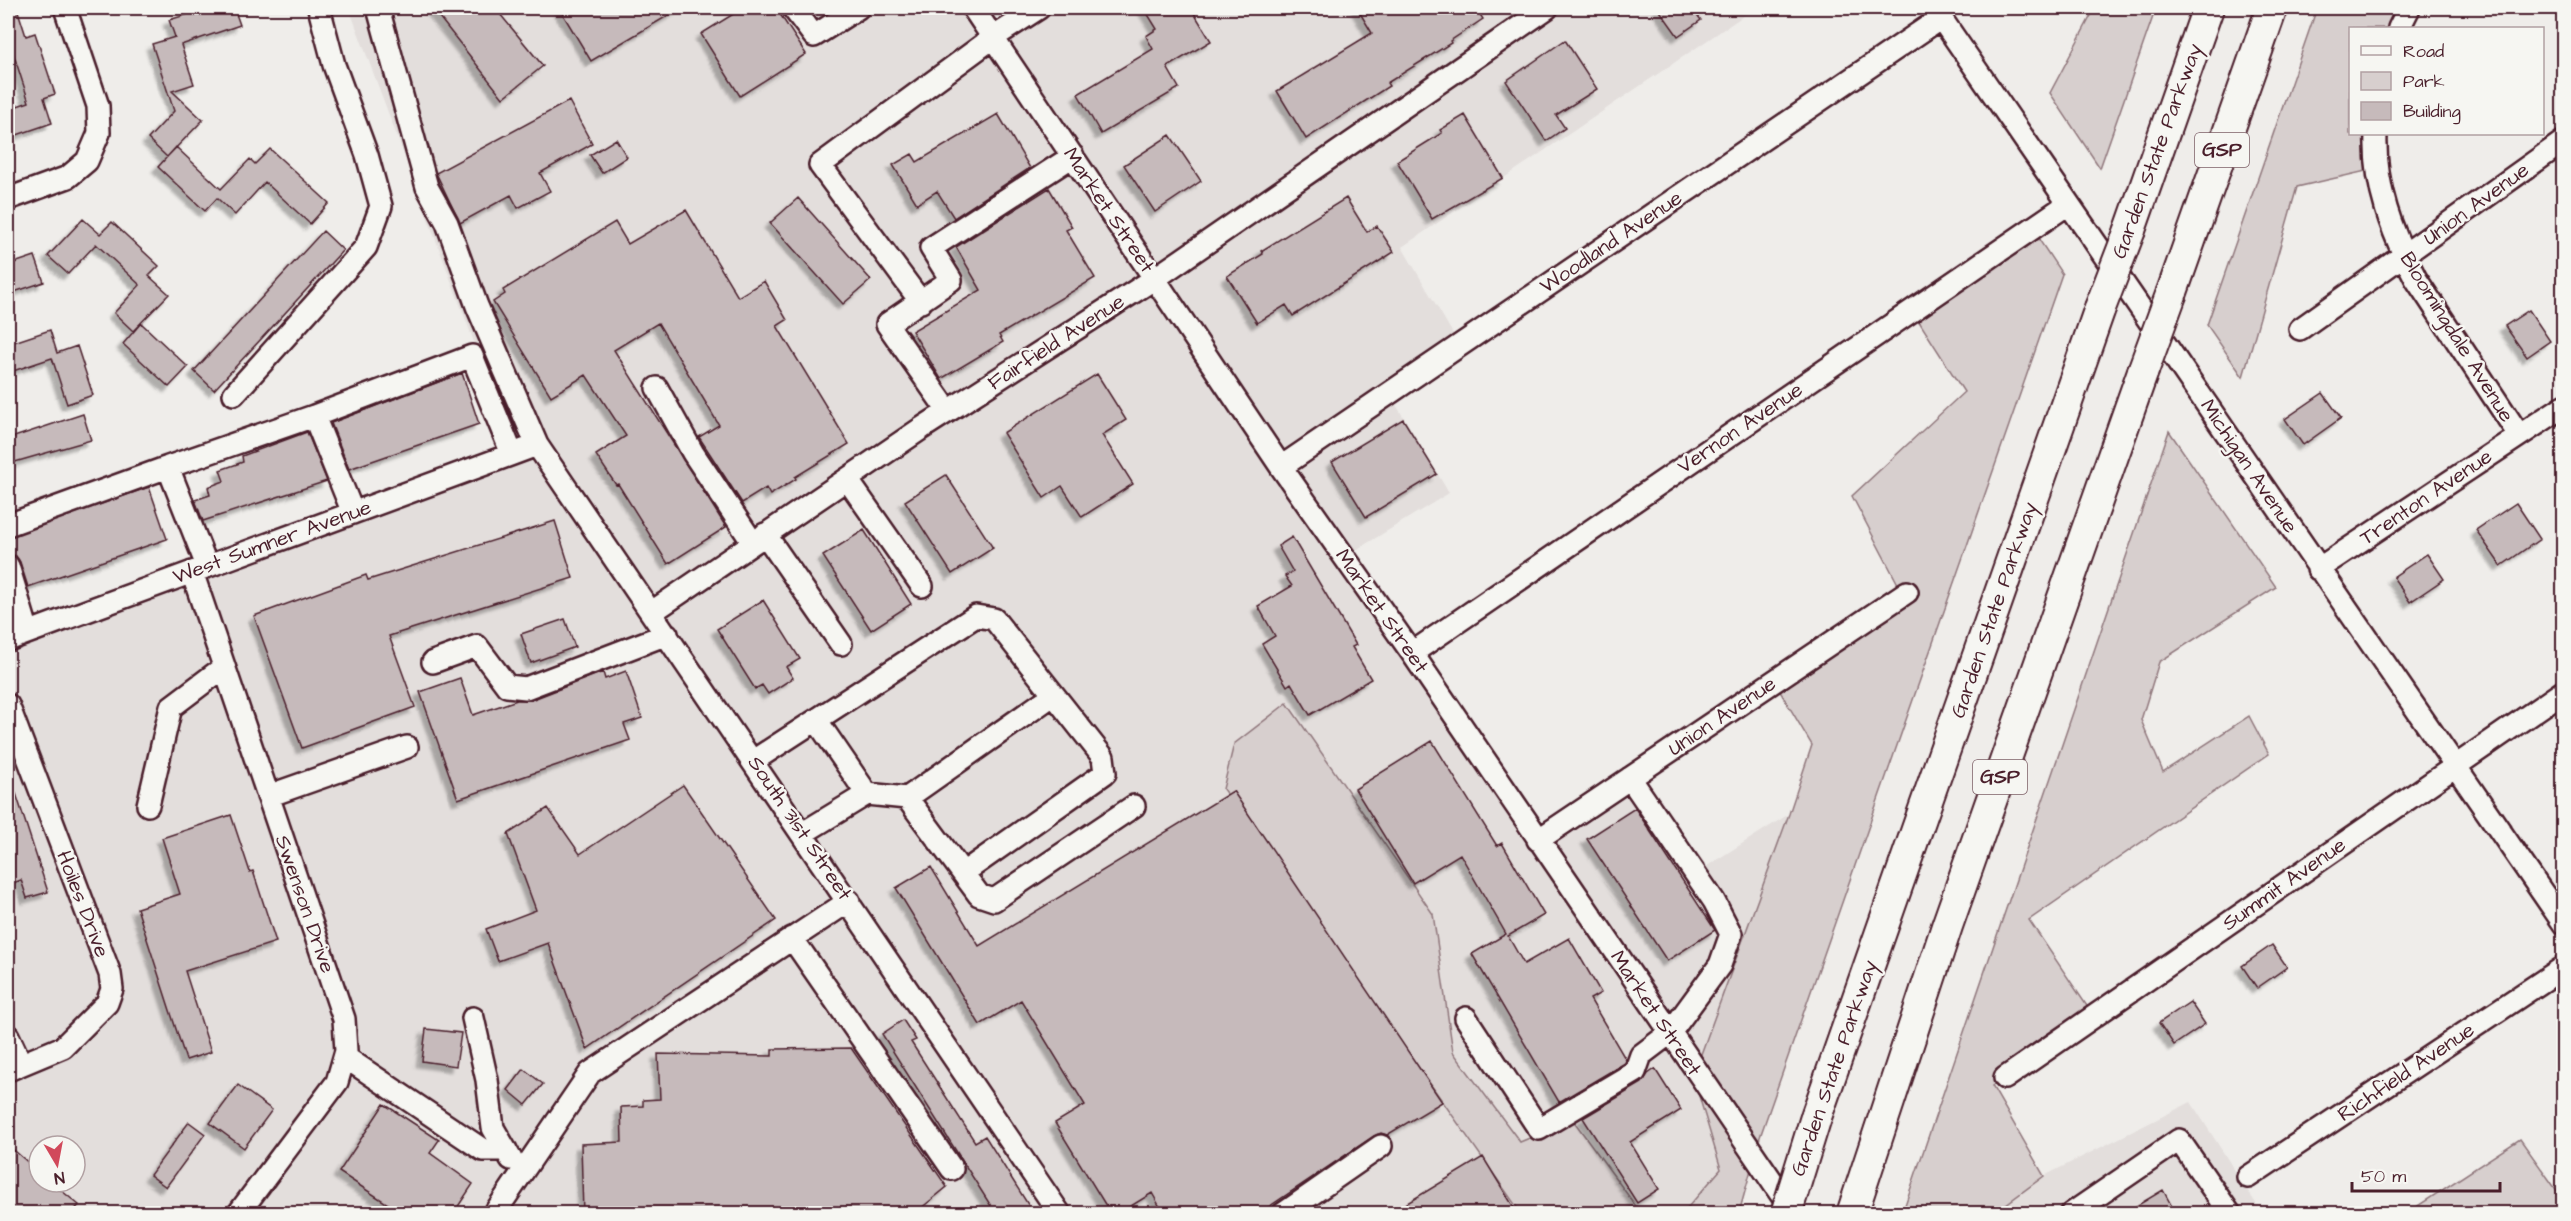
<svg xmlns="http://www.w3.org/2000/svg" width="2571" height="1221" viewBox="0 0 2571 1221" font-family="'Architects Daughter',sans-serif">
<defs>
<filter id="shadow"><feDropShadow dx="-5.5" dy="5.5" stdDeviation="1.5" flood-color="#0004"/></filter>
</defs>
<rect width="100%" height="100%" fill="#efedea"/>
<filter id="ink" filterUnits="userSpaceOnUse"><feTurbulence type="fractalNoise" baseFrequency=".0167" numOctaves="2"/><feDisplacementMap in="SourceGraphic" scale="12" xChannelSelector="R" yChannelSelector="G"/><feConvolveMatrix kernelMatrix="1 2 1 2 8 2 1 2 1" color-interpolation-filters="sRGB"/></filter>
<g filter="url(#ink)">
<path fill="#e3dedc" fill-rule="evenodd" d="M349 8H1755L1402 247 1459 344 1389 393 1449 493 1343 558 1536 842 1638 771 1707 866 1789 814 1693 1076 1721 1169 1682 1213H1641L1573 1120 1520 1142 1453 1052 1433 914 1223 789 1521 1213 8 1214V651L519 462ZM39 1146H75V1182H39Z
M2191 1102 2262 1213 1994 1214 2044 1176Z"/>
<path fill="#d7cfce" stroke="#90777c" stroke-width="1.5" d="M2095 8H2156L2100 168 2050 93Z
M2317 8H2402L2388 28H2350V134H2378L2375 169 2297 187 2243 377 2207 325Z
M2028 223 2062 274 1760 1137 1739 1213 1682 1214 1721 1169 1693 1076 1789 814 1812 745 1775 683 1899 586 1852 496 1964 392 1911 309Z
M2169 431 2276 587 2159 662 2141 720 2163 772 2249 716 2269 754 2029 920 2093 1015 1992 1086 2044 1176 1994 1213 1902 1214Z
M1287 703 1433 914 1453 1052 1520 1142 1573 1120 1641 1213H1521L1223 789 1234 744Z
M2520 1139 2563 1199V1213H2407Z"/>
<path fill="#c6babb" stroke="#4a1f2b" stroke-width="1.5" filter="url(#shadow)" d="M8 8H17L26 36 35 33 55 94 44 98 52 123 8 138V109L29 102 8 37Z
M208 8H234L240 25 181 45 194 84 172 91 203 120 167 157 148 139 174 111 152 44 175 37 169 20Z
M432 8H495L543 66 503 98Z
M559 8H681L591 61Z
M743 8H776L806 54 740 96 701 34Z
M1144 8H1191L1211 41 1167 67 1179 88 1101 134 1078 94 1153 49 1146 36 1157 29Z
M1357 8H1476L1483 19 1450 41 1451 43 1387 83 1389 86 1306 139 1277 91 1372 33Z
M1658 8H1692L1701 20 1678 36Z
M1565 40 1597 89 1556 115 1565 128 1546 141 1506 81Z
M569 101 592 144 540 173 550 191 518 208 511 195 460 223 436 173Z
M998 114 1030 168 954 218 937 191 917 204 893 165 912 154 917 162Z
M1465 115 1503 178 1432 219 1397 161 1442 133 1440 130Z
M1170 135 1201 181 1155 212 1124 165Z
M616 139 627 157 602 173 590 155Z
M176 147 221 189 250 159 255 164 270 149 329 203 310 224 265 182 235 215 217 198 205 211 158 167Z
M1049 188 1072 227 1066 230 1095 278 999 335 1003 342 941 379 912 331 981 290 956 247Z
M798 198 871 280 843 304 770 223Z
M1346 198 1367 232 1377 226 1394 252 1293 316 1286 305 1257 323 1227 276 1263 254 1261 251Z
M686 210 738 297 764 281 787 320 777 326 849 444 795 477 796 479 770 495 766 488 742 503 699 437 719 425 658 323 614 350 726 527 668 564 618 484 616 485 596 455 626 436 586 375 551 396 493 302 505 294 503 290 615 222 628 244Z
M83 219 100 234 112 222 159 266 149 276 169 294 133 331 114 313 140 285 96 244 68 274 48 256Z
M323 231 343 250 214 390 194 371Z
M35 256 44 282 8 294V265Z
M2529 310 2550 341 2527 357 2505 326Z
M141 323 188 367 169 387 123 344Z
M50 330 57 353 77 346 93 395 67 404 52 358 10 372 8 363V344Z
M462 373 479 424 349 469 331 423Z
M1097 374 1126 420 1102 435 1133 484 1082 517 1062 486 1044 498 1003 433Z
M2323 393 2341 418 2303 445 2285 419Z
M83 414 91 440 8 464V439Z
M1403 419 1437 474 1366 517 1332 462Z
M307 432 327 481 203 521 195 500 210 495 208 487 224 481 220 470 243 462 242 456Z
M946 475 993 548 952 574 905 501Z
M149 487 167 539 28 587 20 562 16 556 8 554V537Z
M2516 503 2540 539 2501 566 2476 530Z
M555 521 573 578 389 636 415 707 302 748 254 616 366 575 368 580Z
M864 530 911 604 871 630 823 556Z
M1292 537 1356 645 1352 647 1371 679 1310 715 1291 683 1287 686 1262 644 1275 636 1258 606 1292 586 1285 576 1293 572 1278 546Z
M2427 554 2444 579 2410 602 2393 577Z
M763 600 800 659 786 667 793 678 768 694 762 685 755 689 717 629Z
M565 619 575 647 531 663 521 634Z
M626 671 642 718 624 724 630 740 458 799 420 692 460 678 473 715 517 700H531L603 672 605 679Z
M1432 741 1497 846 1502 843 1544 915 1508 936 1524 964 1569 938 1601 993 1590 999 1626 1060 1625 1063 1559 1102 1472 954 1506 934 1460 854 1413 883 1355 789Z
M8 778H11L48 892 27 898 21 880 8 885Z
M683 785 776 920 587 1049 548 943 498 961 486 929 536 910 508 834 548 808 580 854Z
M1233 791 1442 1102 1387 1135 1381 1133 1374 1136 1258 1214H1164L1152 1193 1118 1214H1111L1055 1123 1085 1105 1021 1000 980 1025 896 888 931 867 979 946Z
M1635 808 1715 930 1667 961 1587 839Z
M231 815 250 872 253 871 276 942 185 971 211 1052 186 1060 137 908 180 894 162 838Z
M2272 945 2287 967 2257 988 2242 966Z
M2190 1002 2205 1024 2174 1045 2159 1023Z
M903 1020 916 1040 911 1042 975 1142 985 1136 1034 1214H996L882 1034Z
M426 1029 461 1033 456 1066 422 1061Z
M851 1048 947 1187 920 1209V1214H583L581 1144 622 1142 621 1107 643 1106V1100L660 1099 658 1054 772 1056V1049Z
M524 1069 543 1084 526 1105 508 1090Z
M1655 1069 1681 1110 1630 1142 1659 1189 1637 1203 1583 1118 1642 1083 1648 1074Z
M238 1085 272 1110 244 1148 210 1123Z
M384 1104 439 1140 430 1153 473 1184 453 1214H403L339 1172Z
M189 1122 205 1134 166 1187 150 1175Z
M8 1145 39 1172V1182H51L79 1205 71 1214H8Z
M1483 1157 1518 1214H1389Z
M2163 1190 2176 1214H2123Z"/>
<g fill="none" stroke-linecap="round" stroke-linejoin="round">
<defs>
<path id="minor" d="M378 8 427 187 447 223 477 306 537 445 1060 1214
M793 8 814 36 858 8
M973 8 1281 467 1412 653 1793 1212
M1934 8 2564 924
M2399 28 2409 8
M2376 134C2374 186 2392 233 2416 279L2519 435
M8 199 68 177 87 161 99 133 98 106 65 8
M921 302 820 165 994 37 1039 8
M2300 329 2564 141
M657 388 693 453 753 543
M234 394 366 247 381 206 367 155 334 65 319 8
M948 411 887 324 951 280 931 248 1073 156
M314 416 472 356 512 454
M168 467 314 416 353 513
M1281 467 1941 18
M847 479 922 586
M8 525 168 467 207 566
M765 534 841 644
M8 566 28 632
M2318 569 2564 406
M192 572 344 1019 346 1051 337 1082 238 1214
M652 612 922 428 1154 279 1547 8
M8 640 537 445
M1412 653 2068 204
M433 662 477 646 507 686 526 688 667 634
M8 705 110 974 112 989 107 1003 63 1047 8 1070
M817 721 867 794
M753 761 976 616 994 619 1103 757 1105 773 963 873
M268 796 407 747
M907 798 979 895 994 900 1134 806
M148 805 171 707 224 667
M803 833 867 794 907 798 1053 695
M1538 840 1907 592
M792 938 952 1169
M473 1018 487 1080 493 1128 511 1159
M1466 1018 1539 1129 1635 1072 1641 1055 1670 1033 1720 965 1731 934 1714 901 1630 778
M8 1036 21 1064
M345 1057 483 1150H506
M2005 1078 2564 691
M2248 1177 2564 967
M494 1214 590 1073 849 901
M1283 1214 1381 1146
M2071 1214 2179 1140 2230 1214"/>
<path id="highway" d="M2130 230 2208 8
M2172 292 2272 8
M1816 1117 2100 308
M1852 1214 1947 926 2143 371"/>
</defs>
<use href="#minor" stroke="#4a1f2b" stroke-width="26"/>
<use href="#highway" stroke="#4a1f2b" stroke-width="34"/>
<use href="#minor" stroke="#f6f6f2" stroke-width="21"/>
<use href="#highway" stroke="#f6f6f2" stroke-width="30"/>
<defs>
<path id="highway-bridge" d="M2100 308 2130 230
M2143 371 2172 292
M1786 1214 1816 1117"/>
</defs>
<use href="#highway-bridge" stroke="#4a1f2b" stroke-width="34" stroke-linecap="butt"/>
<use href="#highway-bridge" stroke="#f6f6f2" stroke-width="30"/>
</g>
</g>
<g text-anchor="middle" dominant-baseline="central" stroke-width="5" stroke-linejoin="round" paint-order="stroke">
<g fill="#f6f6f2" stroke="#7e6067" stroke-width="1.5">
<rect x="2195" y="133" width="54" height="34" rx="4.5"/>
<rect x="1973" y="760" width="54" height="34" rx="4.5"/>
</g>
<g font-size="20" font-weight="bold" fill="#4a1f2b">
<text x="2222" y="150">GSP</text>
<text x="2000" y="777">GSP</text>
</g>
<g font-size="21" fill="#4a1f2b" stroke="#f6f6f2">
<text transform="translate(2157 151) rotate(-70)">Garden State Parkway</text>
<text transform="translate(2476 204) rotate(-36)">Union Avenue</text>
<text transform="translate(1109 210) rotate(56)">Market Street</text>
<text transform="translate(1611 242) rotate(-34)">Woodland Avenue</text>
<text transform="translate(2457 337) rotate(58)">Bloomingdale Avenue</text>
<text transform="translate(1056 342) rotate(-33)">Fairfield Avenue</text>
<text transform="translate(1740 428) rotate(-34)">Vernon Avenue</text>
<text transform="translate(2249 466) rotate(56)">Michigan Avenue</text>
<text transform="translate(2426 497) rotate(-34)">Trenton Avenue</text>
<text transform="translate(272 542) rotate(-20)">West Sumner Avenue</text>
<text transform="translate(1994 610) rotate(-71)">Garden State Parkway</text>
<text transform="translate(1382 611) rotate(55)">Market Street</text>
<text transform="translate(1722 716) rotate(-34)">Union Avenue</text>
<text transform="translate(800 828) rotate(56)">South 31st Street</text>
<text transform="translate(2284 884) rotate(-35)">Summit Avenue</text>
<text transform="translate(83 904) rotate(69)">Hoiles Drive</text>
<text transform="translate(305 904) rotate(71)">Swenson Drive</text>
<text transform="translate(1656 1013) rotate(56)">Market Street</text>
<text transform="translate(1834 1068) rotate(-71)">Garden State Parkway</text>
<text transform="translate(2406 1072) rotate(-34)">Richfield Avenue</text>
</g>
</g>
<rect width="2571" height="1221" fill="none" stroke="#f6f6f2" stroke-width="30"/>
<rect x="15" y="15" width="2541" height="1191" fill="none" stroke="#4a1f2b" stroke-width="2" filter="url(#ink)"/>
<rect x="2349" y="27" width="195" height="108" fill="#f6f6f2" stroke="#b1a0a2" stroke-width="1.5"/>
<rect x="2361" y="46" width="30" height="9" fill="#f6f6f2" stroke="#b1a0a2" stroke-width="1.5"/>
<text x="2403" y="57" font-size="18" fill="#4a1f2b">Road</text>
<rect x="2361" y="72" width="30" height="18" fill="#d7cfce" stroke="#b1a0a2" stroke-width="1.5"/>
<text x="2403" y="87" font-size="18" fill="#4a1f2b">Park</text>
<rect x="2361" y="102" width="30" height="18" fill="#c6babb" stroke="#b1a0a2" stroke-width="1.5"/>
<text x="2403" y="117" font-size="18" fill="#4a1f2b">Building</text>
<g transform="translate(57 1164) rotate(170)"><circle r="28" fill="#f6f6f2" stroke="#b1a0a2" stroke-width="1.5"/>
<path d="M0-4.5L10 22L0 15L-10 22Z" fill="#d1495b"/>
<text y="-9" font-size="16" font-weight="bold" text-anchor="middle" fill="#4a1f2b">N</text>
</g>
<path d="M2352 1182v9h148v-9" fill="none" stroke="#4a1f2b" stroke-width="3"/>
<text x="2361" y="1182" font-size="18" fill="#4a1f2b" stroke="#f6f6f2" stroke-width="4.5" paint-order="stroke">50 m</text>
</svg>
